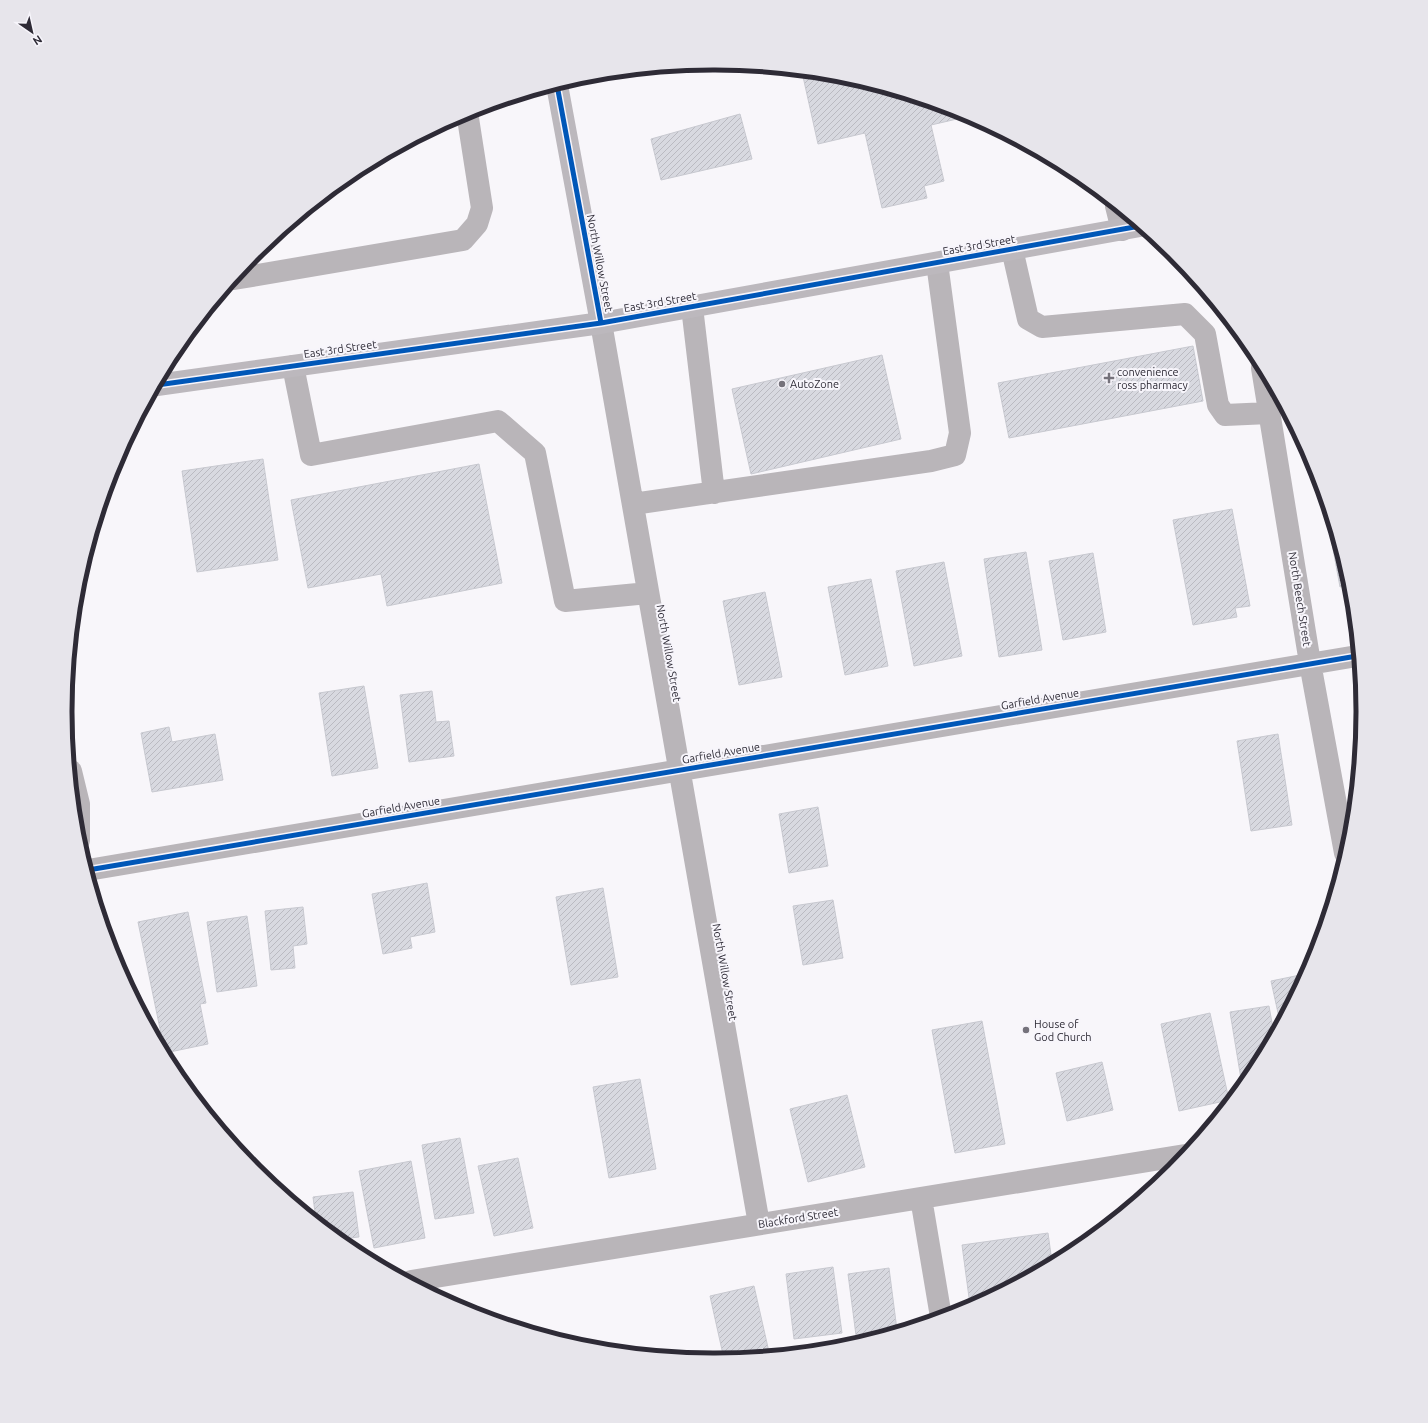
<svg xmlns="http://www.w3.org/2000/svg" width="1428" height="1423" viewBox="0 0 1428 1423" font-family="Ubuntu,sans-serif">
<defs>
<pattern id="building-hatch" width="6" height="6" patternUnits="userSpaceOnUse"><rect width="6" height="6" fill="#d8d9e0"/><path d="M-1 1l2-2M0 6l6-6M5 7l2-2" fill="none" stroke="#babac1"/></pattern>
</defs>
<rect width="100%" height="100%" fill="#f8f6fa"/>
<path fill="url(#building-hatch)" stroke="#c8c9d0" d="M802 72 841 76 955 110 957 119 931 125 944 181 924 186 927 198 882 208 865 133 818 144Z
M740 114 752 159 661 180 651 139Z
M1193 346 1203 401 1009 438 998 383Z
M882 355 901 439 751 474 732 389Z
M263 459 278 560 197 572 182 471Z
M479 464 502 583 387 606 381 574 308 588 291 500Z
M1324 500 1350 585 1340 587Z
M1232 509 1250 606 1235 608 1237 617 1193 625 1173 520Z
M1026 552 1042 650 999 657 984 559Z
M1093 553 1106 632 1063 640 1049 561Z
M944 562 962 656 914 666 896 571Z
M871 579 888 666 845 675 828 587Z
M765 592 782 677 739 685 723 601Z
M364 686 378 768 332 776 319 693Z
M432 691 436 722 449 721 454 756 409 762 400 695Z
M169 727 172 742 215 734 223 780 152 792 141 733Z
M1278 734 1292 825 1251 831 1237 741Z
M818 807 828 866 789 873 779 814Z
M427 883 435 932 410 937 412 948 383 954 372 894Z
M603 888 618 977 571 985 556 897Z
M833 900 843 958 803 965 793 906Z
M303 907 307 944 293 946 295 968 271 970 265 911Z
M188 912 206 1003 200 1004 208 1044 165 1053 138 922Z
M247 916 257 986 217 992 207 922Z
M1305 974 1280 1022 1271 981Z
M1269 1006 1274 1034 1253 1072 1242 1085 1230 1012Z
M1210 1013 1229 1100 1179 1111 1161 1024Z
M982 1021 1005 1144 955 1153 932 1030Z
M1102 1062 1113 1110 1067 1121 1056 1073Z
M640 1079 656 1169 609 1178 593 1087Z
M847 1095 865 1167 808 1182 790 1109Z
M460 1138 474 1213 435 1219 422 1145Z
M518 1158 533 1228 494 1236 478 1166Z
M411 1161 425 1238 374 1248 359 1171Z
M353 1192 359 1237 340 1239 316 1220 313 1197Z
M1048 1233 1052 1262 1036 1265 1037 1271 970 1305 962 1245Z
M833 1267 842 1333 794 1339 786 1274Z
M889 1268 897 1330 857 1343 848 1274Z
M754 1286 769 1352 750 1356 724 1359 710 1296Z"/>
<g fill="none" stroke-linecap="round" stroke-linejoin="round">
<path stroke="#b9b5b9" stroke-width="22" d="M1116 206 1122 230
M1012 249 1028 319 1042 327 1185 314 1205 334 1218 405 1225 415 1269 413
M234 279 463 240 477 224 482 208 467 112
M692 307 714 493
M601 323 759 1224
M293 366 311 455 498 421 535 453 565 601 648 593
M1262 368 1310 663 1345 853
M633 504 931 461 955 455 960 433 937 263
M71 771 79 804V840
M88 870 1357 656
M921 1198 941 1317
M411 1281 1185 1155"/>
<path stroke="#bcb8bd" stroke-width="22" d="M557 85 601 323
M157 385 601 323 1140 226"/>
<defs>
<path id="cycleway" d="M557 85 601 323
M157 385 601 323 1140 226
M88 870 1357 656"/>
</defs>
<use href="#cycleway" stroke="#f7f5fb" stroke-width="8"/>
<use href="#cycleway" stroke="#0057b8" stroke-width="5"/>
</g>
<g fill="#75727b" stroke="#f7f5fb" stroke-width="1.5">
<path d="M1107 372h4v4h4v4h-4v4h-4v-4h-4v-4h4z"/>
<circle cx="782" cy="384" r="4"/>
<circle cx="1026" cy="1030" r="4"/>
</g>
<g text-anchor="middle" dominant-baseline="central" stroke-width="4" stroke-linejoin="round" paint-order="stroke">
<g font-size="11" fill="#2e2b36" stroke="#f7f5fb">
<text transform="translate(979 245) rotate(-10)">East 3rd Street</text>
<text transform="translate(600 263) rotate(79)">North Willow Street</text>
<text transform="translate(660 302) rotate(-10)">East 3rd Street</text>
<text transform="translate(340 349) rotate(-8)">East 3rd Street</text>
<text transform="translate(1300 599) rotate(81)">North Beech Street</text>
<text transform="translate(669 653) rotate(80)">North Willow Street</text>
<text transform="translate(1040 699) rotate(-10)">Garfield Avenue</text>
<text transform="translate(721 753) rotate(-10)">Garfield Avenue</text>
<text transform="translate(401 807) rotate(-10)">Garfield Avenue</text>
<text transform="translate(725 972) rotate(80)">North Willow Street</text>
<text transform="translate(798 1218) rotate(-9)">Blackford Street</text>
</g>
<g font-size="11" fill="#2e2b36" stroke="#f7f5fb" text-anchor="start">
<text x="1117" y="372">convenience<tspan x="1117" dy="13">ross pharmacy</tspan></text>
<text x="790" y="384">AutoZone</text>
<text x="1034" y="1024">House of<tspan x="1034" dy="13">God Church</tspan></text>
</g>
</g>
<path d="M0 0H1428V1423H0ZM713 70H715A641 641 0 0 1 1356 711V712A641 641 0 0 1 715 1353H713A641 641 0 0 1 72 712V711A641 641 0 0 1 713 70Z" fill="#e7e5eb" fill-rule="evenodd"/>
<path fill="none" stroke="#2e2b36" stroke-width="5" d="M713 70H715A641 641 0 0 1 1356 711V712A641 641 0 0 1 715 1353H713A641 641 0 0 1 72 712V711A641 641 0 0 1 713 70Z"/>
<g transform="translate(32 32) rotate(146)" stroke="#f7f5fb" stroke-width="3" paint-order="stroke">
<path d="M0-3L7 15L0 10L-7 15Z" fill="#2e2b36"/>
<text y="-6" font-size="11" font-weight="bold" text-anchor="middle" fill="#2e2b36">N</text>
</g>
</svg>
